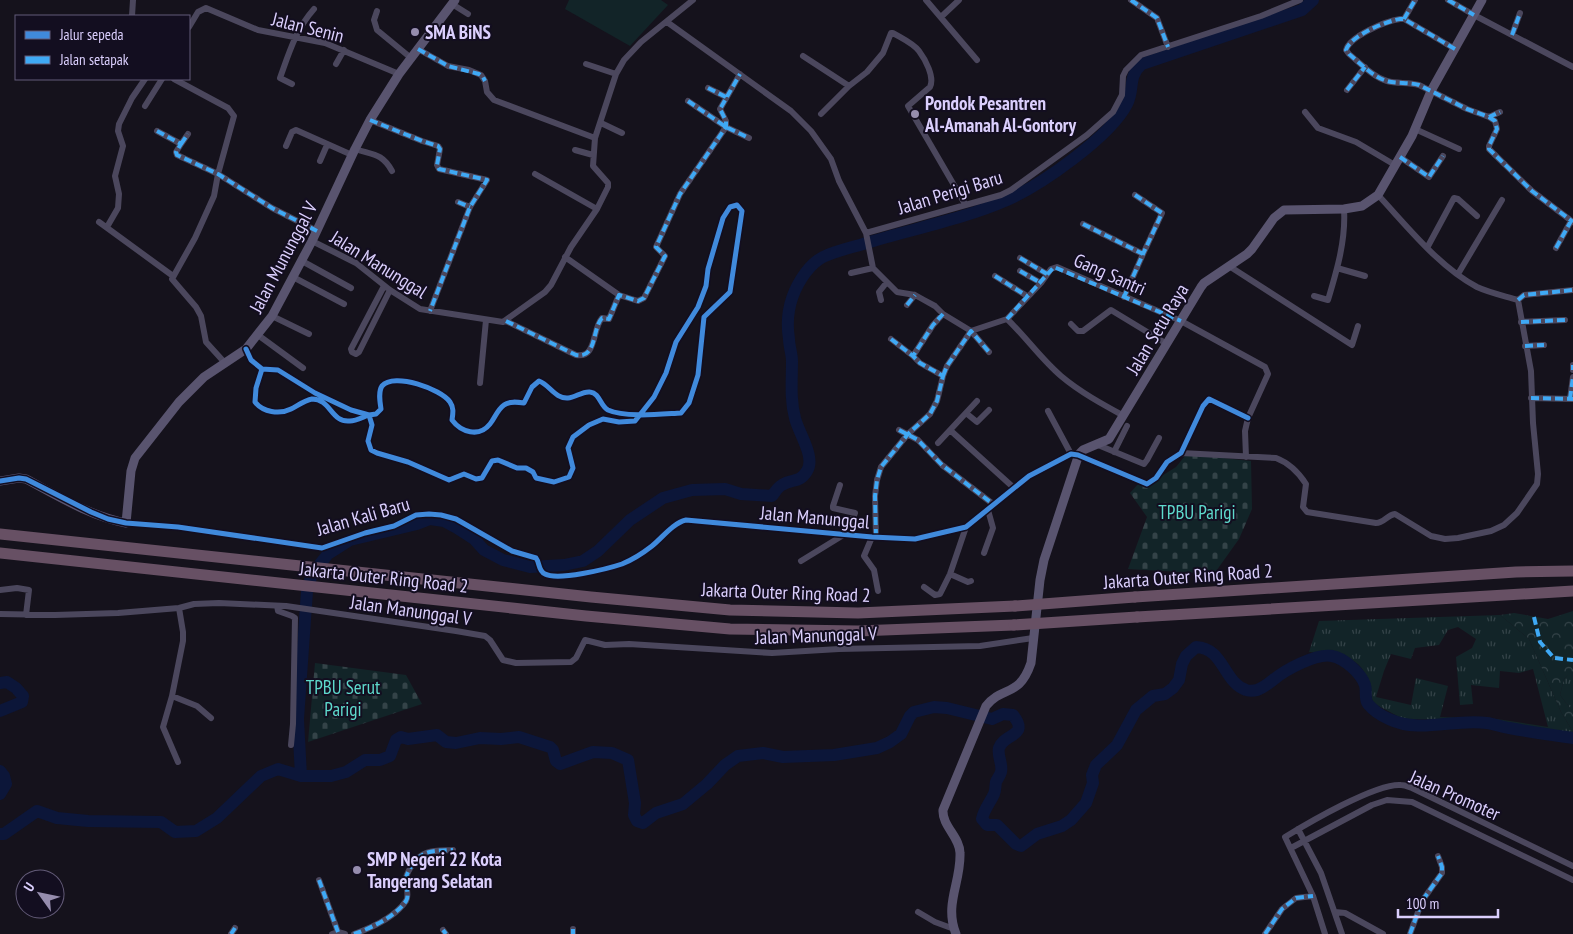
<svg xmlns="http://www.w3.org/2000/svg" width="1573" height="934" viewBox="0 0 1573 934" font-family="'PT Sans Narrow',sans-serif">
<defs>
<pattern id="grass-tufts" width="24" height="20" patternUnits="userSpaceOnUse" patternTransform="scale(1.25)"><rect width="24" height="20" fill="#122428"/><path d="M3 7l-1-3M5 7V3M7 7l1-3M15 17l-1-3M17 17v-4M19 17l1-3" fill="none" stroke="#344348"/></pattern>
<pattern id="forest-crowns" width="20" height="18" patternUnits="userSpaceOnUse" patternTransform="scale(1.25)"><rect width="20" height="18" fill="#122428"/><path d="M2 6a3 3 0 1 1 6 0M12 15a3 3 0 1 1 6 0" fill="none" stroke="#344348"/></pattern>
<pattern id="cemetery-stones" width="16" height="16" patternUnits="userSpaceOnUse" patternTransform="scale(1.25)"><rect width="16" height="16" fill="#122428"/><path d="M2 7V4a2 2 0 0 1 4 0v3zM10 15v-3a2 2 0 0 1 4 0v3z" fill="#344348"/></pattern>
</defs>
<rect width="100%" height="100%" fill="#15121c"/>
<path fill="url(#grass-tufts)" fill-rule="evenodd" d="M1500 615 1529 639 1561 712 1573 732V735L1491 720 1403 719 1373 703C1366 656 1352 656 1309 652L1319 621ZM1458 627 1476 639 1472 648 1456 657 1460 705 1473 704 1471 685 1499 688 1500 671 1519 673 1533 669 1548 727 1497 719 1440 717 1448 686 1416 678 1411 705 1376 697 1384 671 1391 654 1411 659 1415 648 1439 645 1448 630Z
M1571 672 1573 673V712L1560 695 1564 679Z"/>
<path fill="url(#forest-crowns)" d="M1573 611V673H1571L1564 679 1560 695 1573 712V732L1561 712 1529 639 1500 615 1514 613 1548 619Z"/>
<path fill="url(#cemetery-stones)" d="M1195 455 1251 461 1252 509 1239 539 1214 574 1128 569 1147 517 1130 493 1140 482 1149 484 1176 467 1185 456Z
M315 663 406 675 422 704 308 742Z"/>
<path fill="#122428" d="M569 0H661L668 5 630 46 565 9Z"/>
<g fill="none" stroke-linecap="round" stroke-linejoin="round">
<path stroke="#0c1639" stroke-width="12" d="M0 683 7 682 16 688 23 696 22 702 0 711
M0 771 4 776 6 784 0 794
M301 776H331L346 772 365 760H380L390 756 396 740 401 737 408 739 437 735 446 742 456 743 480 738 501 739 519 737 550 747 553 750 556 761 560 764 593 752 612 753 628 760 635 803 634 815 637 821 643 823 656 813 683 804 707 784 725 765 738 756 763 753 783 757 834 755 877 748 890 742 901 734 910 716 914 712 934 707 947 708 992 719 1003 714 1013 715C1030 737 1004 733 999 748 997 756 1003 764 1001 772 1000 776 997 779 996 782 995 786 996 790 994 794 990 803 984 809 982 819L987 825H997L1016 844 1021 846 1037 834 1062 826 1071 820 1086 803 1093 783 1092 775 1096 765 1117 745 1136 710 1153 696 1165 694 1173 688 1179 680 1182 664 1186 656 1196 647C1224 648 1223 682 1246 690 1248 691 1254 691 1257 690 1263 688 1268 684 1273 680 1285 670 1316 653 1332 656 1344 658 1361 673 1365 685 1367 691 1364 699 1368 704 1373 710 1382 716 1389 719 1420 734 1455 718 1487 723 1494 724 1502 727 1509 728 1530 732 1552 735 1573 738
M0 834H4L37 811 57 818 88 821 161 822 175 832 196 831 217 818 261 776 278 769 301 776 298 719 307 591 312 574 328 554 350 540 417 524 430 519 444 521 457 528 474 539 484 550 503 560 530 567 564 565 583 561 598 551 630 520 663 498 692 490 725 489 741 494 772 496C775 492 778 487 782 485 792 478 799 484 807 471 816 457 798 432 795 418 790 399 792 381 792 361 792 354 789 346 789 339 785 314 791 292 806 272 810 267 817 260 823 257 835 251 850 248 863 244 911 229 961 220 1007 200 1041 185 1110 137 1127 104 1135 88 1127 77 1142 64L1302 10 1313 0"/>
<path stroke="#4b475d" stroke-width="6" d="M926 0 977 60
M1131 0 1157 18 1168 47
M1448 0 1474 15 1573 67
M452 4 468 14
M377 11 374 20 377 30 411 58
M132 16 133 0
M941 17 959 0
M1404 19 1415 0
M667 22 791 111 811 131 831 159 839 181 866 233 873 268 897 292 915 295 924 300 935 306 943 314 971 331 1007 319C1026 337 1041 359 1061 376 1080 392 1102 404 1124 416
M189 27 198 12 206 8 258 30 325 43 399 74
M1512 35 1520 13
M418 49 448 66 469 70 481 75 485 81 487 92 494 100 595 138
M1455 49 1404 19H1400C1386 21 1350 36 1346 50L1349 54C1360 63 1373 77 1387 81 1397 84 1408 82 1419 85L1467 109 1489 117 1500 112
M803 56 849 86 867 72 883 53 891 33H893C901 38 913 43 919 51 925 59 935 77 930 87L908 106 965 204
M336 64 344 50
M586 64 616 74
M174 79 228 108 234 116 218 174 214 196 195 238 172 279 196 307 201 316 206 342 225 363
M292 84 280 78C289 53 296 29 314 9
M708 88 726 97
M1347 90 1365 67
M688 101 726 127 749 138
M145 106 162 79
M1305 112 1318 128 1356 142 1395 165
M821 114 849 86
M1489 117 1495 121 1497 129 1489 146V149L1532 191 1573 222
M370 120 422 141 438 146 440 149 437 165 439 169 487 180 470 207 430 311
M601 123 622 133
M1415 129 1459 149
M157 131 181 144 176 152 177 155 218 174 272 208 317 231
M181 144 188 134
M286 146 292 132 296 130 352 155
M355 149C373 155 382 153 392 171
M575 150 593 155
M1400 157 1429 177 1443 156
M320 161 327 145
M535 174 597 209
M1135 195 1162 213 1143 254
M1378 195C1407 226 1439 267 1477 287 1490 293 1505 296 1518 300
M458 202 470 207
M99 222 173 276
M1083 224 1143 254 1124 297
M107 227 118 208 119 194 115 176 123 146 118 131 119 124 132 98 145 79
M866 233 1001 195 1011 190 1087 135 1113 112 1122 95 1123 76 1126 70 1141 55 1261 16 1300 0
M312 241 356 263 390 290 420 309 503 322 545 292 551 285 571 247 597 209 608 187V183L593 166 595 138 616 74 624 60 641 42 693 0
M1427 248 1454 198 1458 199 1477 216
M1556 248 1571 221
M565 257 619 295 638 301 644 298 665 256 656 247 680 194 726 127V121L720 109 740 74
M1020 258 1047 274
M302 261 351 288
M1229 266 1352 345 1358 326
M1337 268 1365 276
M1020 271 1041 283
M851 273 873 268
M1458 274 1502 200
M995 276 1027 296
M293 277 344 304
M384 286 351 349 352 352 356 354 359 352 390 290
M1314 296 1328 300C1337 270 1346 240 1344 209
M881 300 879 292 887 282
M1518 300 1524 295 1573 290
M907 305 915 295
M272 316 309 334
M1007 319 1041 283 1051 269 1057 267 1181 321 1265 367 1268 374 1248 418 1245 431 1246 457
M506 321 576 355C597 359 592 329 602 318L609 319 619 295
M1521 322 1565 320
M1071 324 1078 331H1083L1111 310 1167 344
M258 335 303 368
M891 339 913 356
M1525 346 1544 345
M1573 365V370
M943 376 947 366 971 331 989 352
M480 383 486 320
M1531 398 1573 399
M1570 399 1573 377
M1048 411 1071 454
M966 413 977 422 989 410
M899 430 918 440 942 465 993 504
M950 430 1014 488
M938 443 977 401
M1098 445 1144 464 1147 460 1159 438
M1114 452 1127 426
M1181 453 1276 458C1289 463 1299 473 1306 484L1303 507 1307 512 1376 523C1384 523 1387 515 1395 514L1431 536 1445 539 1458 538 1491 531 1504 525 1517 513 1537 484 1538 474 1533 423 1531 371 1518 300
M840 485 833 506V508L855 513 846 534
M126 523 178 527 322 548 365 533 394 526 416 515 429 514 441 515 456 519 512 551 536 558C540 563 538 571 545 574 558 581 607 569 622 564 632 560 643 553 652 546 662 538 673 523 686 520L872 537 915 539 966 527 1029 476 1071 454 1078 455 1147 484 1156 478 1167 462 1181 453 1203 406 1209 399 1248 418
M872 537 864 556 874 570 878 591
M876 537 875 496 877 480 881 467 908 434 930 414 937 401 943 376 920 363 913 356 933 325 943 314
M984 553 993 528 988 510
M801 561 845 534
M950 574 968 582 971 581
M924 587 935 595 940 594 950 574 966 527
M0 590 17 588 29 590 26 615
M277 606 278 611 292 616 295 618 293 724 291 745
M0 614 55 615 118 613 179 608 194 604 219 603 286 606 456 631 485 636 490 640 503 660 516 663 571 662 576 658 585 640 605 645 629 644 772 653 839 649 980 646 1033 638
M172 696 197 706 211 718
M178 762 163 727 172 696 183 641V632L179 608
M1298 829 1321 873 1342 934
M1291 848 1372 805 1387 800 1412 802 1573 880
M319 880 338 932
M918 912 935 922 954 929
M1335 912 1345 913 1383 934
M443 930 446 934
M231 934 235 928
M332 934 338 932 345 934
M354 934C371 928 395 917 406 901 410 895 405 886 406 879 406 874 410 869 412 865 423 849 435 851 453 850
M573 934V929
M1265 934 1282 909 1296 898 1313 896
M1325 934 1313 896 1285 837C1308 823 1376 783 1401 785 1405 785 1409 787 1412 788L1573 866
M1410 934 1422 901 1442 873V867L1438 856"/>
<path stroke="#59546f" stroke-width="9" d="M0 481 19 478 26 479C58 496 90 516 126 523L131 471 135 458 179 402 204 377 246 349 272 316 312 241 355 149 370 120 399 74 455 0
M956 934C944 904 961 883 960 853 960 837 942 826 943 810L986 706C1003 685 1019 698 1031 663L1040 580 1044 560 1079 454 1083 450 1109 439 1201 287 1204 283 1247 254 1252 249 1274 218 1284 210 1344 209 1362 206 1378 195 1412 136 1431 91 1482 0"/>
<path stroke="#675064" stroke-width="11" d="M0 534 591 597 730 610 858 613 1015 606
M0 553 586 616 730 629 858 631 1014 625
M1135 597 1516 572 1573 571
M1137 617 1573 591"/>
<path stroke="#675064" stroke-width="11" d="M1015 606 1135 597
M1014 625 1137 617"/>
<path stroke="#3fa9f5" stroke-width="4" stroke-dasharray="8 4" stroke-linecap="butt" d="M1131 0 1157 18 1168 47
M1448 0 1474 15
M1404 19 1415 0
M1512 35 1520 13
M418 49 448 66 479 74 483 77 485 81
M1455 49 1404 19H1400C1386 21 1350 36 1346 50L1349 54C1360 63 1373 77 1387 81 1397 84 1408 82 1419 85L1467 109 1489 117 1500 112
M708 88 726 97
M1347 90 1365 67
M688 101 726 127 749 138
M1489 117 1495 121 1497 129 1489 146V149L1532 191 1573 222
M370 120 422 141 438 146 440 149 437 165 439 169 487 180 470 207 430 311
M157 131 181 144 176 152 177 155 218 174 272 208 317 231
M181 144 188 134
M1400 157 1429 177 1443 156
M1135 195 1162 213 1143 254
M458 202 470 207
M1083 224 1143 254 1124 297
M1556 248 1571 221
M1020 258 1047 274
M1020 271 1041 283
M995 276 1027 296
M1518 300 1524 295 1573 290
M907 305 915 295
M1007 319 1054 267 1181 321
M506 321 576 355C597 359 592 329 602 318L609 319 619 295 638 301 644 298 665 256 656 247 680 194 726 127V121L720 109 740 74
M1521 322 1565 320
M891 339 913 356
M1525 346 1544 345
M1573 365V370
M943 376 947 366 971 331 989 352
M1531 398 1573 399
M1570 399 1573 377
M899 430 918 440 942 465 993 504
M876 537 875 496 877 480 881 467 908 434 930 414 937 401 943 376 920 363 913 356 933 325 943 314
M1534 617 1540 642 1554 658 1573 660
M319 880 338 932
M443 930 446 934
M231 934 235 928
M354 934C371 928 395 917 406 901 410 895 405 886 406 879 406 874 410 869 412 865 423 849 435 851 453 850
M573 934V929
M1265 934 1282 909 1296 898 1313 896
M1410 934 1422 901 1442 873V867L1438 856"/>
<defs>
<path id="cycleway" d="M246 349 251 360 262 369 278 370 315 393 351 410 369 415 376 414 381 409C380 402 378 392 382 386 394 372 441 389 450 402 454 408 453 413 452 420 461 432 479 438 490 424 495 418 497 410 504 405 509 401 517 402 524 403L532 387 539 381C550 385 555 399 568 398 575 398 582 391 590 392 600 393 600 406 608 410 626 418 662 414 681 413L689 403 698 375 704 317 730 292 742 211 737 205 730 207 723 218 708 269 706 286 698 307 676 342 666 373 654 397 635 421 619 422 603 419 589 425 573 437 568 448 573 468 569 477 554 482 536 478 533 472 526 468H517L498 460 492 461 482 478 476 479 464 474 449 480 408 462 377 453 371 450 368 441 372 425 369 415C363 417 356 421 350 421 331 423 331 399 312 399 305 400 297 406 291 409 279 415 263 412 255 402L256 388 262 369
M0 481 19 478 26 479 91 512 108 519 126 523 178 527 322 548 365 533 394 526 416 515 429 514 441 515 456 519 512 551 536 558C540 563 538 571 545 574 558 581 607 569 622 564 632 560 643 553 652 546 662 538 673 523 686 520L872 537 915 539 966 527 1029 476 1071 454 1078 455 1147 484 1156 478 1167 462 1181 453 1203 406 1209 399 1248 418"/>
</defs>
<use href="#cycleway" stroke="#130e20" stroke-width="8"/>
<use href="#cycleway" stroke="#408adc" stroke-width="5"/>
</g>
<g fill="#968dae" stroke="#130e20" stroke-width="2">
<circle cx="415" cy="32" r="5"/>
<circle cx="915" cy="114" r="5"/>
<circle cx="357" cy="870" r="5"/>
</g>
<g text-anchor="middle" dominant-baseline="central" stroke-width="4" stroke-linejoin="round" paint-order="stroke">
<g font-size="19" fill="#dbcffd" stroke="#130e20">
<text transform="translate(308 27) rotate(14)">Jalan Senin</text>
<text transform="translate(950 192) rotate(-17)">Jalan Perigi Baru</text>
<text transform="translate(283 257) rotate(-62)">Jalan Mununggal V</text>
<text transform="translate(379 264) rotate(32)">Jalan Manunggal</text>
<text transform="translate(1110 274) rotate(24)">Gang Santri</text>
<text transform="translate(1157 329) rotate(-59)">Jalan Setu Raya</text>
<text transform="translate(363 516) rotate(-16)">Jalan Kali Baru</text>
<text transform="translate(815 517) rotate(5)">Jalan Manunggal</text>
<text transform="translate(1188 576) rotate(-4)">Jakarta Outer Ring Road 2</text>
<text transform="translate(384 577) rotate(6)">Jakarta Outer Ring Road 2</text>
<text transform="translate(786 592) rotate(2)">Jakarta Outer Ring Road 2</text>
<text transform="translate(411 610) rotate(8)">Jalan Manunggal V</text>
<text transform="translate(816 635) rotate(-2)">Jalan Manunggal V</text>
<text transform="translate(1455 795) rotate(24)">Jalan Promoter</text>
</g>
<g font-size="19" font-weight="bold" fill="#dbcffd" stroke="#130e20" text-anchor="start">
<text x="425" y="32">SMA BiNS</text>
<text x="925" y="103">Pondok Pesantren<tspan x="925" dy="22">Al-Amanah Al-Gontory</tspan></text>
<text x="367" y="859">SMP Negeri 22 Kota<tspan x="367" dy="22">Tangerang Selatan</tspan></text>
</g>
<g font-size="19" fill="#5ed9cc" stroke="#130e20">
<text x="1197" y="512">TPBU Parigi</text>
<text x="343" y="687">TPBU Serut<tspan x="343" dy="22">Parigi</tspan></text>
</g>
</g>
<rect x="15" y="15" width="175" height="65" fill="#130e20" stroke="#635b78"/>
<rect x="25" y="31" width="25" height="8" fill="#408adc" stroke="#635b78"/>
<text x="60" y="40" font-size="15" fill="#dbcffd">Jalur sepeda</text>
<rect x="25" y="56" width="25" height="8" fill="#3fa9f5" stroke="#635b78"/>
<text x="60" y="65" font-size="15" fill="#dbcffd">Jalan setapak</text>
<g transform="translate(40 894) rotate(303)"><circle r="24" fill="#130e20" stroke="#635b78"/>
<path d="M0-4L9 19L0 12L-9 19Z" fill="#968dae"/>
<text y="-8" font-size="14" font-weight="bold" text-anchor="middle" fill="#dbcffd">U</text>
</g>
<path d="M1398 909v8h100v-8" fill="none" stroke="#dbcffd" stroke-width="2.5"/>
<text x="1406" y="909" font-size="15" fill="#dbcffd" stroke="#130e20" stroke-width="4" paint-order="stroke">100 m</text>
</svg>
